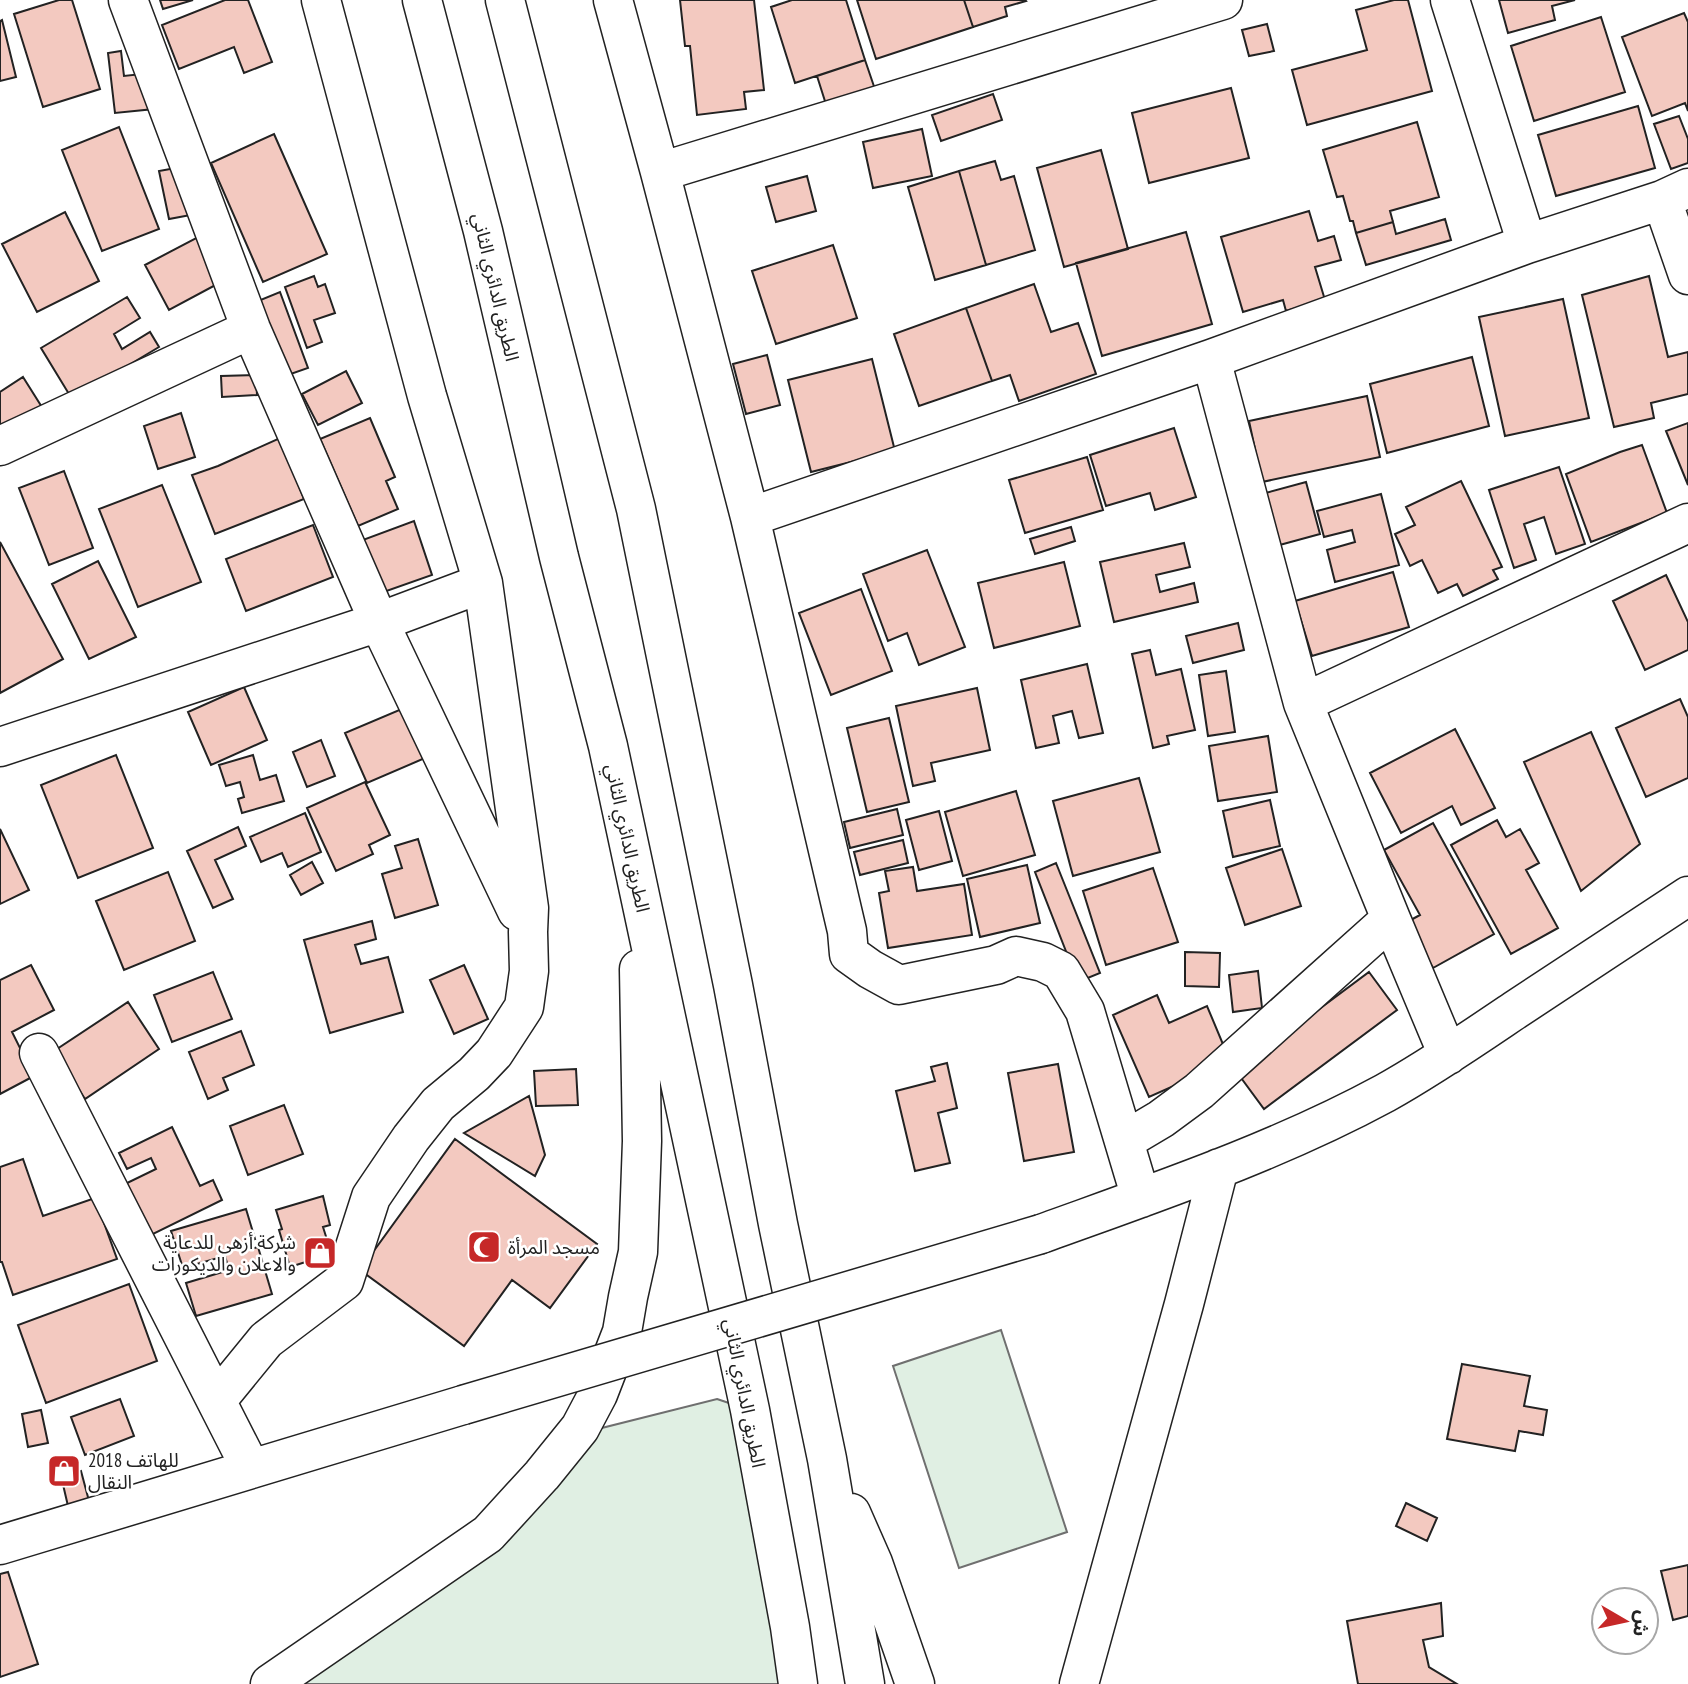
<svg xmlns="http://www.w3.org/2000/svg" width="1688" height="1684" viewBox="0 0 1688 1684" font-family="'PT Sans Narrow','Noto Sans Arabic',sans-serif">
<rect width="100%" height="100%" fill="#fff"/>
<path fill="#e0efe3" stroke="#6f6f6f" stroke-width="2" d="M1001 1330 1067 1532 959 1568 893 1366Z
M717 1399 750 1410 797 1684H270L488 1534 574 1435Z"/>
<path fill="#f3c9c0" stroke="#222" stroke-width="2" d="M59 0H72L100 89 43 107 14 14Z
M160 0H193L163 9Z
M225 0H248L272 62 244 73 234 47 179 69 162 25Z
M680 0H754L764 90 744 92 746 109 697 115 690 46H685Z
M792 0H846L865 60 795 83 771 7Z
M857 0H964L973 27 876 59Z
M964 0H1025L1026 1 1005 7 1007 16 973 27Z
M1394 0H1408L1432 91 1307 125 1292 70 1367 50 1356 10Z
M1499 0H1575L1552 6 1555 20 1508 33Z
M1684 13 1688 22V111L1685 103 1652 116 1622 37Z
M1601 17 1625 92 1534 121 1511 46Z
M2 20 16 77 0 81V21Z
M1267 24 1274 51 1249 56 1242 30Z
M121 51 124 76 151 73 154 109 115 113 108 53Z
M865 60 879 101 830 117 817 76Z
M1231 88 1249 158 1149 183 1132 113Z
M993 94 1002 120 941 141 932 115Z
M1638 106 1655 168 1556 196 1538 135Z
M1679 116 1688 139V163L1671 169 1654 124Z
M1417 122 1439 197 1390 211 1393 222 1356 233 1353 221H1350L1343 196 1337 197 1323 150Z
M119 127 159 229 102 251 62 150Z
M922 129 932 176 873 188 863 142Z
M274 134 327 254 263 282 211 163Z
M1101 150 1128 249 1064 267 1037 168Z
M995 161 1001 180 1014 176 1035 250 986 265 959 171Z
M187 166 196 214 169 219 159 171Z
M959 171 986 265 935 280 908 187Z
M807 176 816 211 776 222 766 187Z
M1309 211 1318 241 1334 236 1341 260 1315 267 1325 300 1286 311 1283 300 1243 312 1221 237Z
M65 212 99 281 37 312 2 244Z
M1445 219 1451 240 1366 265 1356 233 1393 222 1396 234Z
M1186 232 1212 324 1102 356 1076 263Z
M200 236 223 281 169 310 145 265Z
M833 245 857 318 776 344 752 271Z
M314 276 318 287 325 284 335 313 314 320 322 342 307 348 285 287Z
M1649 276 1668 357 1688 352V394L1651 403 1654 418 1614 427 1582 295Z
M1034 284 1051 332 1078 323 1096 374 1019 401 1010 375 992 381 966 308Z
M280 292 308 368 285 376 258 301Z
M127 297 140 318 114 334 122 349 150 332 159 347 72 399 41 348Z
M1563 299 1589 418 1505 436 1479 317Z
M966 308 992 381 919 406 894 334Z
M767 355 780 405 746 414 733 364Z
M1472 357 1489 426 1387 453 1370 384Z
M872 359 895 451 811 472 788 380Z
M346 371 362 403 318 425 302 394Z
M256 375 257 395 222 397 221 376Z
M23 377 45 412 0 441V392Z
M1367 396 1380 457 1262 482 1249 421Z
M181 413 195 457 158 469 144 426Z
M370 418 395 477 386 481 398 509 358 526 320 439Z
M1688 423V485L1666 431Z
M1174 428 1196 497 1155 510 1150 493 1106 506 1090 455Z
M280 438 304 499 215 534 192 475 218 466Z
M1642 445 1667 513 1591 542 1566 474 1620 452Z
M1087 457 1103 510 1025 533 1009 480Z
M1559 467 1585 544 1556 554 1544 517 1524 524 1536 560 1514 568 1489 490Z
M64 471 93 548 49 565 19 488Z
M1461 481 1502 567 1493 570 1498 579 1463 596 1457 584 1438 593 1422 560 1410 566 1395 534 1415 525 1406 507Z
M1306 482 1320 534 1276 546 1262 494Z
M162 485 201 582 138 607 99 509Z
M1381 494 1399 565 1335 582 1327 550 1355 542 1352 530 1324 537 1317 511Z
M414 521 432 575 378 594 360 541Z
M313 525 333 577 246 611 226 559Z
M1071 527 1075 541 1035 554 1030 539Z
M0 542 63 659 0 693Z
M1184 543 1190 567 1156 575 1160 592 1194 583 1198 602 1114 622 1100 562Z
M927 550 965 647 919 665 907 633 888 641 863 574Z
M98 561 136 637 89 659 52 584Z
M1064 562 1080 626 994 648 978 583Z
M1393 572 1409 627 1312 656 1295 601Z
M1666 575 1688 622V650L1645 670 1613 601Z
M861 589 892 671 831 695 799 613Z
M1238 623 1244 650 1193 663 1186 636Z
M1150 650 1156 675 1181 669 1195 730 1167 736 1169 744 1153 748 1132 654Z
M1087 664 1103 733 1079 738 1072 711 1053 716 1059 743 1036 748 1021 680Z
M1226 671 1235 732 1208 736 1199 675Z
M244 687 267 740 211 765 188 712Z
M977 688 990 750 931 763 935 781 913 786 896 706Z
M1680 699 1688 717V778L1646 797 1616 728Z
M404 708 425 758 367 783 345 733Z
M889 718 909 802 867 812 847 728Z
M1455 729 1495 808 1461 825 1452 806 1401 833 1370 773Z
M1591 732 1640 844 1581 891 1524 762Z
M1268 736 1277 792 1218 801 1209 746Z
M321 740 335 776 307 787 293 752Z
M116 755 153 848 78 878 41 785Z
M253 755 260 780 276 775 284 801 242 813 238 799 244 797 240 782 226 786 219 765Z
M1139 778 1160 852 1073 876 1053 801Z
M365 782 390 835 369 845 373 854 336 871 307 808Z
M1016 791 1035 855 963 876 945 812Z
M1270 800 1280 846 1233 857 1223 811Z
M897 809 903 835 850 848 844 822Z
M939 811 952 861 919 870 906 820Z
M305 813 321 852 288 867 282 853 261 862 250 837Z
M1497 820 1506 837 1520 829 1539 863 1526 870 1558 928 1511 954 1451 845Z
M1433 823 1494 934 1433 968 1407 922 1420 915 1384 850Z
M238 827 246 846 215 860 233 899 213 908 187 851Z
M0 829 29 890 0 904Z
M418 839 438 905 395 918 382 874 402 868 395 846Z
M903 840 908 863 860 875 854 852Z
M1282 849 1301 906 1245 925 1226 868Z
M312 862 323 883 301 895 290 875Z
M1056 863 1100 973 1078 982 1035 872Z
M1027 865 1040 923 980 937 967 879Z
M913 867 917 891 964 884 972 935 888 948 879 893 889 891 885 871Z
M1153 868 1178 942 1106 965 1083 891Z
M168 872 195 941 124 970 96 901Z
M372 921 376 939 355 945 361 964 388 957 403 1012 330 1033 304 940Z
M1185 952 1220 953 1219 987 1185 986Z
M31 965 54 1010 12 1032 34 1076 0 1094V980Z
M464 965 488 1019 454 1034 430 980Z
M1258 971 1262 1008 1233 1012 1229 975Z
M213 972 232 1019 172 1042 154 995Z
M1369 972 1397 1010 1264 1109 1236 1071Z
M1157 995 1169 1023 1207 1006 1230 1061 1149 1097 1113 1015Z
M128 1002 159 1049 85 1099 54 1051Z
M241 1031 254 1065 223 1078 228 1090 208 1099 189 1052Z
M947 1063 957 1108 938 1113 950 1163 915 1171 896 1091 935 1081 931 1067Z
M1058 1064 1074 1152 1024 1161 1008 1073Z
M576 1069 578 1105 536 1106 534 1071Z
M529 1096 545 1155 535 1176 464 1133Z
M284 1105 303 1154 248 1175 230 1126Z
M172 1127 200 1186 213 1180 222 1200 149 1236 125 1184 156 1169 151 1158 127 1169 119 1153Z
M455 1139 597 1244 550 1308 512 1280 464 1346 360 1270Z
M23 1159 43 1216 95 1198 117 1259 13 1295 2 1262H0V1167Z
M323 1196 330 1225 323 1227 329 1246 322 1248 325 1258 319 1260 318 1258 290 1267 279 1230 282 1229 276 1210Z
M246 1209 255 1239 245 1242 247 1250 258 1247 272 1294 196 1316 186 1283 229 1270 225 1256 183 1268 171 1231Z
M129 1284 157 1361 46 1403 18 1325Z
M1462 1364 1530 1376 1524 1406 1547 1410 1543 1435 1519 1431 1515 1451 1447 1439Z
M120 1399 134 1436 85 1455 71 1417Z
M41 1410 48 1443 28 1447 22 1414Z
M81 1471 89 1501 68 1506 61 1476Z
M1406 1503 1437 1518 1427 1541 1396 1526Z
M1688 1565V1616L1673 1620 1661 1571Z
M8 1572 38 1664 0 1677V1574Z
M1441 1603 1443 1636 1423 1640 1429 1667 1457 1684H1358L1347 1621Z"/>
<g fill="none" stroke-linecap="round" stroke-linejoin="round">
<defs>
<path id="minor" d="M128 0 251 329 379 622 517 911
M613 0 660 172 750 517 847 931 849 954 870 969 899 985 996 965 1016 956 1043 962 1061 971 1085 1011 1141 1198
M1450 0 1527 244
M660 172 1223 0
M1662 200 1688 275
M1211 359 1303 703
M0 446 251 329
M750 517 1211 359 1527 244 1662 200 1688 188
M0 747 379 622 483 583
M39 1053 251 1469
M1448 1055 1391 919 1303 703 1688 523
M1124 1141 1161 1119 1199 1091 1391 919
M1041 1234C1157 1192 1276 1152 1385 1093 1430 1068 1472 1039 1515 1010 1573 972 1630 934 1688 896
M217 1400 266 1340 344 1281 371 1197 411 1138 438 1104 474 1074 494 1053 524 1007 529 971 528 932 529 908 483 583 427 396 321 0
M0 1545 463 1405
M1079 1684 1184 1304 1219 1168"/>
<path id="highway" d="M422 0 483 231 559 557 608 746 750 1410 790 1627 798 1684
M505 0 636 509 733 985 778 1224 827 1459 865 1684
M851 1513 873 1563 915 1684
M270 1684 488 1534 542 1475 580 1428 598 1394 622 1332 628 1297 638 1252 642 1141 639 969"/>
</defs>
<use href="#minor" stroke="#222" stroke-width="41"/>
<use href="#highway" stroke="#222" stroke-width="41"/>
<use href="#minor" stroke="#fff" stroke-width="38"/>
<use href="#highway" stroke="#fff" stroke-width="38"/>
<defs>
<path id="minor-bridge" d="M463 1405 1041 1234"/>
</defs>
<use href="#minor-bridge" stroke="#222" stroke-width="41" stroke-linecap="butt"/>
<use href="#minor-bridge" stroke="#fff" stroke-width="38"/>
</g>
<defs>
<symbol id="mosque-square" viewBox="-11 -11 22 22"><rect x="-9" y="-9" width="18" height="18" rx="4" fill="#c62828" stroke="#fff"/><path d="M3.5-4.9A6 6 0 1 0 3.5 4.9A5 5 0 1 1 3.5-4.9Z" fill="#fff"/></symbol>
<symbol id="shop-square" viewBox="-11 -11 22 22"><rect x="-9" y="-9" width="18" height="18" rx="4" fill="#c62828" stroke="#fff"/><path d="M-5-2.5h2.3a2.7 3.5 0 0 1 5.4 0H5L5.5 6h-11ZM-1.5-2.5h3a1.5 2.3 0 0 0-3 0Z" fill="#fff"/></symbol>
</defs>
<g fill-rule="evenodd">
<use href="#mosque-square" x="465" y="1228" width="38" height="38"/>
<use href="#shop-square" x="301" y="1234" width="38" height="38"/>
<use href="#shop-square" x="45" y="1452" width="38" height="38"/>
</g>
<g text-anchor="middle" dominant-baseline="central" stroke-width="5" stroke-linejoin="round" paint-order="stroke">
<g font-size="19" fill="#222" stroke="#fff">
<text transform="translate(496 287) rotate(77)">الطريق الدائري الثاني</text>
<text transform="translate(628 838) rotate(78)">الطريق الدائري الثاني</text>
<text transform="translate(745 1393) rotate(79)">الطريق الدائري الثاني</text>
</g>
<g font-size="19" fill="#222" stroke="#fff" text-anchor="start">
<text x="296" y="1242" text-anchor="end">شركة أزهى للدعاية<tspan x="296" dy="22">والاعلان والديكورات</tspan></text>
<text x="508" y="1247">مسجد المرأة</text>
<text x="88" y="1460">2018 للهاتف<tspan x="88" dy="22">النقال</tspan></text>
</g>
</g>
<g transform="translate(1625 1621) rotate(99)"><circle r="33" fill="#ffffff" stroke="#a7a7a7" stroke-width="2"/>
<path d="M0-5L12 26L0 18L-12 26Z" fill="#c62828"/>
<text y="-10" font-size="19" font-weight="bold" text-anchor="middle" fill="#222222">ش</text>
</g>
</svg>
